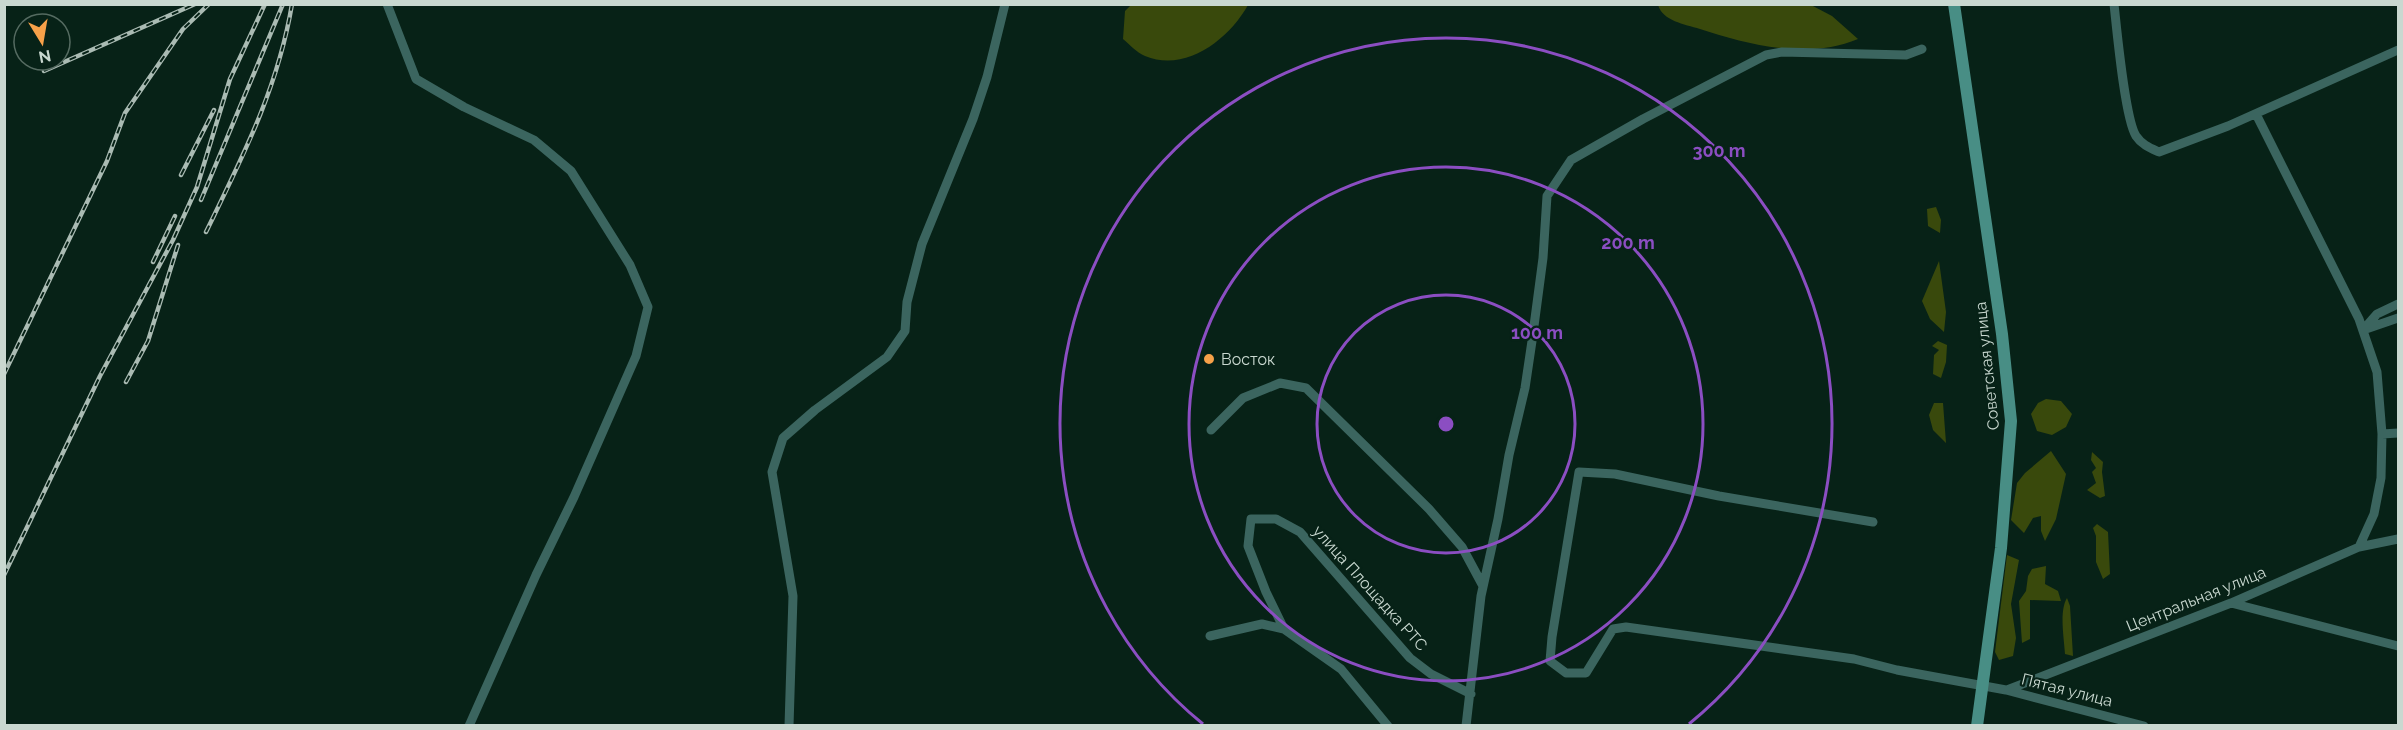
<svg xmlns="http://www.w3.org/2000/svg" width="2403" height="730" viewBox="0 0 2403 730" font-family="Raleway,sans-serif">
<rect width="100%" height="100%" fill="#072217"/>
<path fill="#39490c" d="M1132 4H1248V5C1229 39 1186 73 1145 56 1137 53 1129 44 1123 39L1125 11Z
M1658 5H1811L1832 16 1858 39C1808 60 1749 45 1700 29 1684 24 1663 21 1658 5Z
M1936 207 1941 220 1940 233 1928 226 1927 209Z
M1939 261 1946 312 1944 332 1930 319 1922 301Z
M1938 341 1947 345 1946 362 1941 378 1933 374 1934 355 1939 350 1932 346Z
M2046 399 2061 401 2072 414 2066 427 2052 435 2037 431 2031 414 2038 403Z
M1934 403H1943L1946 443 1933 430 1929 415Z
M2051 451 2066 474 2056 519 2045 541 2041 531V516L2033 518 2024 533 2011 520 2017 483 2025 473Z
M2092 452 2103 462 2102 472 2105 496 2100 498 2087 490 2096 483 2092 472 2096 468 2091 460Z
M2097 524 2108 532 2110 574 2103 579 2096 562V536L2093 528Z
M2007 555 2019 560 2011 604 2016 638 2013 656 1999 660 1995 652Z
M2046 566 2045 584 2058 591 2061 601 2030 600V639L2022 643 2019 601 2026 591 2028 576 2032 569Z
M2067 598 2070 606 2073 656 2065 654C2064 638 2059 611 2067 598Z"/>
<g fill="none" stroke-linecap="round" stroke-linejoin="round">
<path stroke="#3b655f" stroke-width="9" d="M387 4 416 79 464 107 534 140 571 171 630 265 648 307 636 356 574 497 536 575 469 726
M2114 4C2117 31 2125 119 2136 136 2142 145 2150 148 2159 152L2228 126 2398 50
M2256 114 2359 319 2377 372 2382 434 2381 478 2374 514 2359 547
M2366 329 2398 318
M2363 330 2377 314 2398 304
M1211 430 1243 398 1280 383 1306 388 1429 509 1462 547 1483 586
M2382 434 2398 433
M1873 522 1719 496 1615 474 1579 472 1552 637 1550 661 1566 673H1586L1613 629 1626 627 1854 659 1897 670 2006 690 2144 726
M2231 603 2398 646
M1284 629 1266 592 1248 546 1251 519H1276L1300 532 1410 658 1431 674 1471 694
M1210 636 1262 624 1284 629 1341 669 1388 726
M2007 690 2231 603 2359 547 2398 539
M789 726 793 596 772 472 783 438 815 410 887 357 905 331 907 302 922 244 973 119 987 77 1005 4
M1466 726 1481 596 1498 519 1509 455 1525 388 1532 341 1543 258 1547 196 1571 160 1643 119 1766 55 1782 52 1906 55 1922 49"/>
<path stroke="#488e85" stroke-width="12" d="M1954 4 2002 334 2011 421 2001 548 1977 726"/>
<defs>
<path id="rail" d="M44 71 195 4
M181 175 214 110
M201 200 283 4
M206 232C243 156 278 88 292 4
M153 262 175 216
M4 374 107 161 125 113 183 29 209 4
M126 382 148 341 178 245
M4 575 100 376 173 240 197 187 230 79 265 4"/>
</defs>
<use href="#rail" stroke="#aabbb3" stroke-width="4.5"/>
<use href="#rail" stroke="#072217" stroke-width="2" stroke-dasharray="7" stroke-linecap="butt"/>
</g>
<g fill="none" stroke="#8b4ec2" stroke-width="3">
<circle cx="1446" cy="424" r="129"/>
<circle cx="1446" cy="424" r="257"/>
<path d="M1203 724A386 386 0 1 1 1689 724"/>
</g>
<circle fill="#f7a149" stroke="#072217" stroke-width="2" cx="1209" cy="359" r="6"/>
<g text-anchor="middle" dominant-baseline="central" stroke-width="4.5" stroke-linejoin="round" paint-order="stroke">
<g font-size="16" fill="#c9d8d0" stroke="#072217" text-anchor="start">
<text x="1221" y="359">Восток</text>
</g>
<g font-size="16" fill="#c9d8d0" stroke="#072217">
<text transform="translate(1987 366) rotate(-96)">Советская улица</text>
<text transform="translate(1370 588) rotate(48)">улица Площадка РТС</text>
<text transform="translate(2196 599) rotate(-22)">Центральная улица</text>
<text transform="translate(2067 690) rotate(14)">Пятая улица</text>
</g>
</g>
<circle cx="1446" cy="424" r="9" fill="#8b4ec2" stroke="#072217" stroke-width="3"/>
<g font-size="18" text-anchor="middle" font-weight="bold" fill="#8b4ec2" stroke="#072217" stroke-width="4.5" stroke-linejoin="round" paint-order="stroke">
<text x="1719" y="157">300 m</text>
<text x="1628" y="249">200 m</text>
<text x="1537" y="339">100 m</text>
</g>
<rect width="2403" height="730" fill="none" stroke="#c9d8d0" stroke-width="12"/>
<g transform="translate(42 42) rotate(169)"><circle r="28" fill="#072217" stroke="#556b61" stroke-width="1.5"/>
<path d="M0-4.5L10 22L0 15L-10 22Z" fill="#f7a149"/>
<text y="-9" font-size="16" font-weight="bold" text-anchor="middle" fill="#c9d8d0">N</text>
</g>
</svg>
